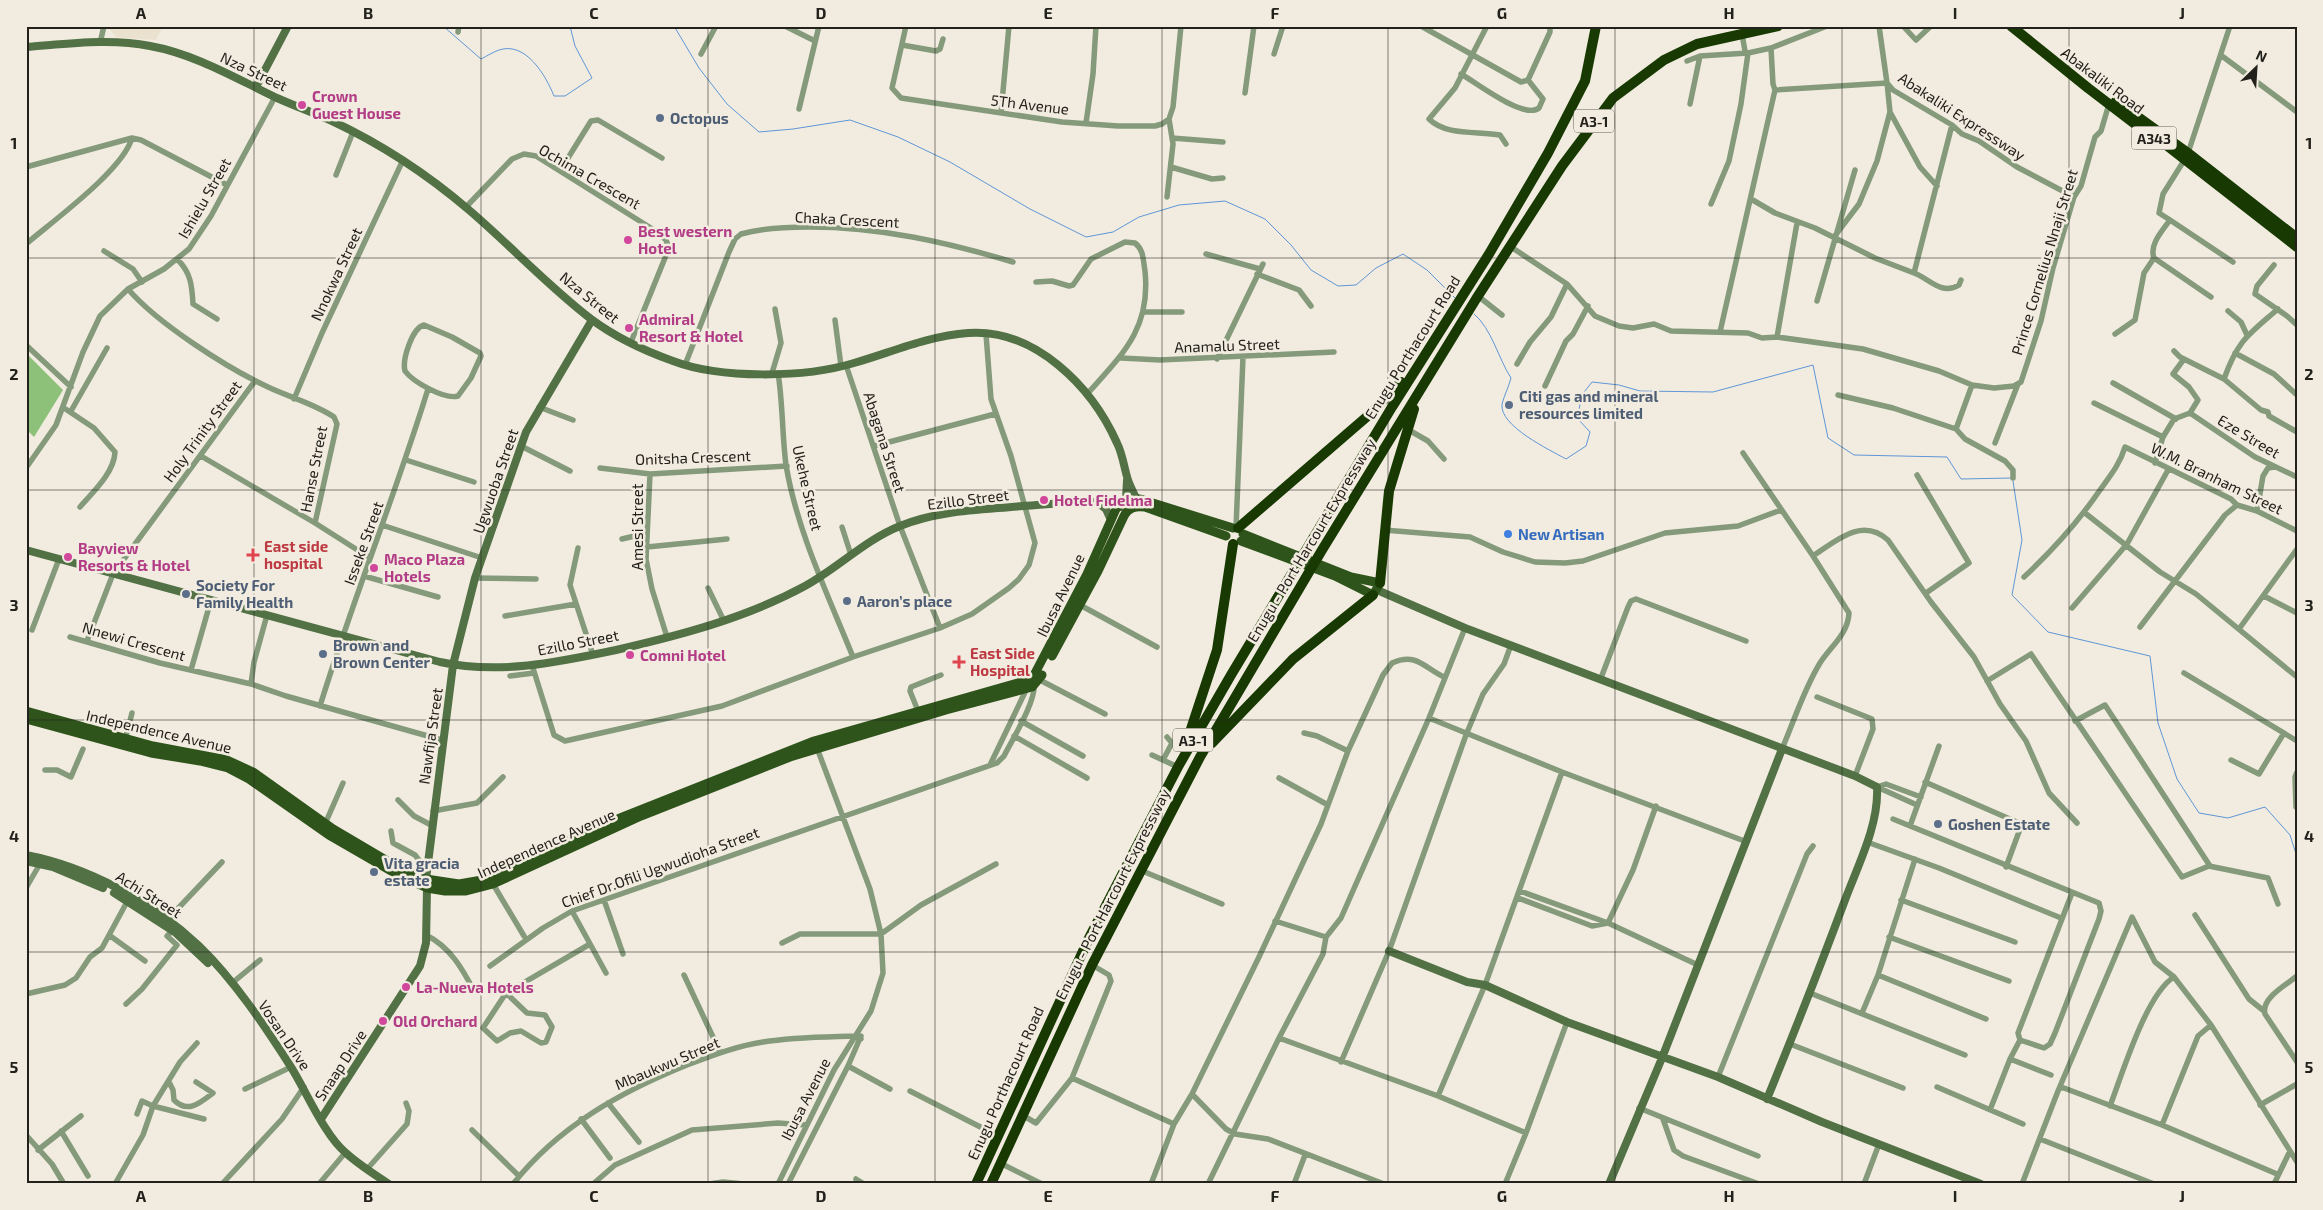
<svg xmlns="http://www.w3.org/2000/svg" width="2323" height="1210" viewBox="0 0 2323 1210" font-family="'Exo 2',sans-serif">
<rect width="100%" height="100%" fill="#f2ece0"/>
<path fill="#eae1ce" d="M107 26H163L156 40 116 37Z"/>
<path fill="#8dc17a" d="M26 353 63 390 34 437 26 429Z"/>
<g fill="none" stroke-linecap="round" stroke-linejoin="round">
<path stroke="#5f96d6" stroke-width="1" d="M443 26 481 59C487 56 493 52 499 50 526 41 546 76 554 96H565L592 78 575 46 570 26
M674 26 699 68 727 104 759 132 793 129 850 120 898 137 950 162 1030 209 1086 237 1113 232 1139 217 1179 205 1225 201 1265 219 1291 245 1311 270 1338 286 1356 285 1376 268 1403 254 1427 270 1455 298
M1474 314C1492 329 1498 358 1511 378 1509 386 1504 396 1502 404 1499 426 1550 450 1566 459L1586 446 1590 432 1578 419 1581 396 1592 382 1619 385 1640 391 1713 392 1813 365 1828 438 1854 455 1947 457 1961 479 2012 478
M2013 481 2022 540 2012 595 2048 632 2150 656 2158 723 2177 779 2199 813 2228 818 2265 807 2290 835 2297 857"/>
<path stroke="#849a7b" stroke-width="5.5" d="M785 26 815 41
M906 26 892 88 901 98 1062 122 1118 126H1155L1162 124 1169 119 1173 107 1181 26
M1421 26 1521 82 1528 80 1550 32V26
M1487 26 1455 88 1429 119C1446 136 1477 131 1500 135L1506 144
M1879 26 1887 83 1893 90 1952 125 1962 134 1979 141 2017 167 2074 197
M1903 26 1916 40 1931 26
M458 32 459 26
M100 43 104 26
M902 45 936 51 940 49 943 39
M1771 48 1827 26
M701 54 716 26
M1274 54 1283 26
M2222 56 2297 112
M1687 61 1700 56 1748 53 1741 104 1729 161 1711 204
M1461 74C1477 83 1524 120 1539 108L1543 99 1528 80
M1775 90 1887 83 1890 112 1920 167 1937 186
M1245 93 1254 26
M1690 104 1700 56
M799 109 819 26
M1001 113 1009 26
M1086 123 1093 74 1096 26
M1952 125 1914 273C1929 278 1941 296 1959 285L1961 280
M1172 138 1223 142
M2188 153 2230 26
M2185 159 2163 194 2159 213 2170 220C2162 231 2149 245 2154 258L2211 297
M26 167 132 138 141 140 227 185
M1171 167 1212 179 1223 178
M557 168 568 158 591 121 598 120 662 158
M336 175 353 132
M1167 197 1173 144 1169 119
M1751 199 1775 213 1815 228 1875 258 1914 273
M466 207 512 159 524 154 536 156 654 230 666 240 669 248 631 342
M2170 220 2233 262
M1834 237 1859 204 1877 161 1890 112
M26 244C53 221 123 170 132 138
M1511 247 1567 284 1595 316 1619 326 1633 328 1654 324 1671 331 1748 333 1762 338 1777 337 1863 349 1939 371 1972 385 1994 388 2014 386 2021 382 2041 321 2053 268 2074 197 2081 186 2095 137 2101 131 2109 104
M104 251 133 269 142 282
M1206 254 1260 269
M178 260C191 273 192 286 193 304L217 319
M2274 265 2257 286 2255 294 2287 316 2297 325
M1257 274 1299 290 1311 306
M1036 282 1052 281 1069 286 1073 285 1091 259 1125 242 1135 243C1144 250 1143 260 1145 271 1151 328 1123 354 1088 393
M128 289C157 323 227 368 268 387 289 397 315 404 334 417L337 424 315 523
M1478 296 1502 315
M1817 301 1855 170
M2228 311 2241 322 2247 335
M1143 312H1182
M835 320 841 366
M424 325 452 337 480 353 481 356 471 378 458 396C445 400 413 382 405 371 402 360 412 328 424 325Z
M1720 332 1775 90 1773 84 1771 48 1748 53 1745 51 1742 34
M2115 334 2135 320 2144 273 2154 258
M1777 337 1797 223
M26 345 71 387
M2174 351 2180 357 2224 379 2261 410 2268 412 2269 416 2297 432
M2235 353 2274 374 2297 395
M1121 358 1160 360 1334 352
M1217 359 1263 264
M1517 364 1530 342 1551 317 1567 284
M685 365 729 252 735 239 741 234C763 228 787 227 809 227 880 227 946 242 1013 262
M846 365 900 526 940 628
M772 373 781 343 775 309
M2224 379C2238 340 2248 335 2278 309
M2113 383 2176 419
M1545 386 1566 341 1573 334 1588 306
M1838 395 1893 408 1956 429 1965 439 2005 461 2013 470V478
M294 399 322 333 403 160
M2094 403 2163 437
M539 407 573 420
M64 408 94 428 115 452C114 473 93 492 80 507
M71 411 107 348
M2190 413 2255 457 2297 477
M1407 429 1428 441 1444 459
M1956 429 1972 385
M1995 443 2018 384
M521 446 570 471
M874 446 995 414
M1743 453 1813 556 1849 613C1848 634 1831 646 1820 663 1804 689 1794 721 1782 749
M201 456 315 523 370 558
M406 460 474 482
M2155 463 2163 437 2174 419 2190 413 2198 400 2189 387 2173 374 2184 359
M26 468 56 425 83 352 100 316 128 289 164 269 189 249 211 216 275 97
M600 468 650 474 787 466
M650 474 646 559 652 589 667 637
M1917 475 1969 563 1926 593
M2257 511 2263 476 2268 468 2275 467
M2085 513 2160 572 2196 594 2297 677
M382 525 482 558
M842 527 851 555
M1236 528 1243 357
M1384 530 1470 537 1503 552 1535 562 1565 563 1583 561 1665 533 1738 526 1781 510
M622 539 647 533
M647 547 727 539
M578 548 570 585 593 655
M1813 556C1837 540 1862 517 1888 540L1931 602 1974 657 2000 704 2026 741 2049 793 2077 823
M364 576 438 597
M2024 577C2053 550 2078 522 2100 490 2110 476 2120 464 2125 447L2231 499 2237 505 2257 511 2297 531
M475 578 536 579
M708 588 724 621
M2264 596 2297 613
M1080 605 1157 647
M2072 608 2127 544 2168 470
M267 615 254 662 251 684 286 696 442 740
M505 616 576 604
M2140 627 2225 515 2237 505
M2239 629 2297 549
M32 630 59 559
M70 637 160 663 251 684
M87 641 113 574 255 381
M853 657 940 628 972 614 1009 588 1019 579 1029 565 1035 543 1011 456 991 399 986 334
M532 665 554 735 565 741 722 706 853 657C828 595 797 531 786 465 782 435 783 404 778 373
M191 670 211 600
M2184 673 2297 741
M510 676 534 673
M1036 678 1105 714
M1601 678 1628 607 1631 601 1636 599 1746 641
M1987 681 2031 654 2182 877 2209 866 2268 878 2278 904
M1817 697 1872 719 1873 729 1855 776
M320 706C353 599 395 496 428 389
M918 711 910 691 911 687 941 675
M1429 718 1562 772 1747 842
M1021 721 1083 756
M2075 721 2105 705 2210 866
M1304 733 1317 736 1348 751
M1014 736 1087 778
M125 740 132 713
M1152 755 1178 767
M1163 760 1172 743 1167 737
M2231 760 2259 774 2284 733
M990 765 1028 686
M45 770H57L71 777 83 749
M1279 778 1328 805
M1925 782 2019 823 2020 829 2006 867
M1877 787 1886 784 1921 797
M1877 787 1917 805
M398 800 414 816 431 825
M2296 807 2295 777 2297 772
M433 811 477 803 503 777
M1893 819 2099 903 2101 911 2099 919 2055 1033 2050 1044 2044 1048 2020 1040 2018 1033 2072 893
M325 824 343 783
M1910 826 1939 746
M391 831 393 843 415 855 426 869
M1867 842 1939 868 2061 918
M1140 870 1222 904
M493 884 524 936
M26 888 41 862
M1520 891 1608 923 1698 965
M1518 898 1592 926 1608 923 1633 870 1656 806
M604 900 623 954
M1901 900 2015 942
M572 911 606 973
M2195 915 2249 999 2264 1011
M167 920 222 862
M1275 921 1326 937
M109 935 145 961
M426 935C450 947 462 968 474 991
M1889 937 2009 981
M782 943 800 934H881L921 905 996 864
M490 966 543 928 572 911 997 763 1004 756C1012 740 1037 700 1034 683
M684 975 720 1052
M1878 975 1986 1019
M2297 976C2286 985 2261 998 2265 1014L2297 1062
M232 983 260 960
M506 993 527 1013 545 1015 552 1027 546 1042 541 1043 521 1031 510 1033 497 1041 483 1028 506 993 590 944
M1810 993 1965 1055
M26 994 65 985 76 978 90 957 102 948 128 900
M126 1004 142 989 177 945 167 936 172 931
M1862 1013 1878 975 1915 859
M1279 1038 1438 1096 1526 1133 1567 1022
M1790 1044 1903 1088
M2010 1059 2051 1075
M1341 1062 1389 951 1466 735 1483 694 1504 664 1511 645
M848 1066 890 1089
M1718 1077 1807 854 1813 846
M1072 1078 1111 981 1109 975 1092 965
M169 1082 173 1090 174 1100C188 1114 200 1103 213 1093L196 1082
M1937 1087 2023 1124
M2060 1088H2064L2162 1125 2277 1174
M245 1089 291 1067
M910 1091 998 1136
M1192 1094 1226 1129 1235 1134 1268 1139 1384 1184
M1438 1096 1485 985 1562 772
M608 1103 639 1142
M2260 1105 2297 1084
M2110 1106C2122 1075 2146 994 2174 977
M1639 1108 1758 1156
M1990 1110 2010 1059 2020 1040
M137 1114 142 1101 153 1106 204 1119
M1022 1115 1036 1123 1072 1078 1174 1124
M581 1119 610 1158
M1663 1119 1674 1150 1683 1156 1759 1184
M2162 1125 2198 1036 2211 1025
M472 1130 519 1176
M61 1131 88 1176
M26 1135 52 1164 64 1184
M2040 1139 2154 1184
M38 1150 81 1116
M1000 1163 1042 1184
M368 1168 407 1124 409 1111 406 1103
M856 1179 864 1184
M115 1184 143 1135 153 1106 180 1062 197 1043
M222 1184 282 1119 304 1087
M319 1184 345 1153
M513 1184C558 1127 620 1092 687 1065 711 1056 736 1046 763 1042 793 1037 824 1037 854 1036L861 1039
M593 1184 615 1165 692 1130 778 1123 806 1125
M709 1184 723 1182 744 1184
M778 1184 834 1070 871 1011 883 973 881 934 870 889 817 748
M788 1184 848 1066 861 1036
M1151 1184 1174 1124 1192 1094 1259 957 1321 824 1348 751 1383 675 1392 663C1417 652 1424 668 1444 677
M1208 1184 1279 1038 1323 954 1326 937 1341 918 1429 718 1465 628
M1294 1184 1305 1155
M1505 1184 1526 1133
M1864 1184 1879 1144
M2022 1184 2058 1091 2132 917 2155 962 2174 977 2211 1025 2297 1162
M2274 1184 2290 1151"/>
<path stroke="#527145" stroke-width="8" d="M26 47C67 44 110 38 150 46 195 54 237 79 277 98 295 106 314 113 332 121 381 144 427 174 469 210 510 245 548 286 591 319 615 337 645 351 673 361 720 379 805 378 854 363 892 352 928 336 968 333 1035 328 1092 387 1117 443 1123 455 1124 468 1128 480 1131 489 1136 496 1138 504
M256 87 288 26
M1127 480 1126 500 1128 506
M1097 502 1106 509 1111 520
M26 550 440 662C499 675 559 662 616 650 681 635 746 618 805 586 838 568 865 540 900 526 939 510 982 510 1023 506 1053 504 1083 500 1113 503L1120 504 1127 511
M1377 590 1465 628 1855 776 1877 787C1879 825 1858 865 1845 900 1820 967 1794 1033 1767 1099
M26 855C88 867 153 902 199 946 235 981 264 1025 291 1067 306 1091 325 1136 346 1153 358 1164 375 1175 389 1184
M26 861 53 867 103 888
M426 879 453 665 475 578 526 432 592 320
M114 893 176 933 208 963
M1389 951 1467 982 1485 985 1567 1022 1718 1077 1822 1122 1981 1184
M321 1119 420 966 426 943 427 888
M1609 1184 1662 1058 1782 749"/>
<path stroke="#2f541b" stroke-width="9" d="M1241 541 1335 576 1373 595 1380 583 1351 577 1243 534
M1052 656 1098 571 1124 516C1129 507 1136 506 1145 507L1226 536
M26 711 153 746 227 760 253 772 333 829 394 865 426 879 459 884 482 880 615 820 814 741 1032 679 1087 574 1116 509 1123 502 1140 499 1233 528
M26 719 151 753 200 761 228 768 249 779 329 835 400 876 427 888 445 891H466L493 884 641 816 790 757 946 710 1032 687 1042 675"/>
<path stroke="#183a02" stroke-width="10" d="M2011 26 2088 88 2152 137 2165 144 2297 247
M2116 101 2188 153 2297 238
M1238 528 1370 414 1401 382
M1380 583 1389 491 1414 409
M1212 743 1293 659 1373 595
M1186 744 1217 650 1233 544
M976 1184 1089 938 1179 765 1231 675 1392 407 1489 254 1548 153 1585 81 1596 26
M991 1184 1092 965 1200 757 1322 550 1476 299 1562 166 1613 98 1664 60 1697 44 1778 26"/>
</g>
<path fill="none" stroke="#23211c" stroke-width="1" stroke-opacity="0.55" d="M254 26V1184M481 26V1184M708 26V1184M935 26V1184M1162 26V1184M1388 26V1184M1615 26V1184M1842 26V1184M2069 26V1184M26 258H2297M26 490H2297M26 720H2297M26 952H2297"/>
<g fill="#d1479c" stroke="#f2ece0" stroke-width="2">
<circle cx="302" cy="105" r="5"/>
<circle cx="628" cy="240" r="5"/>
<circle cx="629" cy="328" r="5"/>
<circle cx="1044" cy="500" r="5"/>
<circle cx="68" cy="557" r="5"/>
<circle cx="374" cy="568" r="5"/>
<circle cx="630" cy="655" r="5"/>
<circle cx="406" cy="987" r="5"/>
<circle cx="383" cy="1021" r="5"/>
</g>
<g fill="#5c6f8a" stroke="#f2ece0" stroke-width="2">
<circle cx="660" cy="118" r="5"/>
<circle cx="1509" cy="405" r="5"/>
<circle cx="186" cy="594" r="5"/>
<circle cx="847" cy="601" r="5"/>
<circle cx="323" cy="654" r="5"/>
<circle cx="1938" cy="824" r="5"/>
<circle cx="374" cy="872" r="5"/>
</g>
<circle fill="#3f7fe0" stroke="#f2ece0" stroke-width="2" cx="1508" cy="534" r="5"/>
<g fill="#e0444e" stroke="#f2ece0" stroke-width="2">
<path d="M250.5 547.5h5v5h5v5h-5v5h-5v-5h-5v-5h5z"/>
<path d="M956.5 654.5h5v5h5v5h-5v5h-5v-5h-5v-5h5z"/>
</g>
<g text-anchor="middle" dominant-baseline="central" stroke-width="5" stroke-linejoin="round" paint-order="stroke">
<g fill="#f2ece0" stroke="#615e57" stroke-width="1">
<rect x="1574" y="109.5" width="40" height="23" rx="4"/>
<rect x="2131.5" y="126.5" width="45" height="23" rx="4"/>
<rect x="1173" y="728.5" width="40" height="23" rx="4"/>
</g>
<g font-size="14" font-weight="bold" fill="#23211c">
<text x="1594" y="121">A3-1</text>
<text x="2154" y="138">A343</text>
<text x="1193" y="740">A3-1</text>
</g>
<g font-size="15" fill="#23211c" stroke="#f2ece0">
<text transform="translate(254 71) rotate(25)">Nza Street</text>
<text transform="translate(2103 80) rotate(37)">Abakaliki Road</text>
<text transform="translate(1030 104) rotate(7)">5Th Avenue</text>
<text transform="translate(1962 116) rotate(33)">Abakaliki Expressway</text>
<text transform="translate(590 176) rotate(30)">Ochima Crescent</text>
<text transform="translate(204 198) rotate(-60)">Ishielu Street</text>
<text transform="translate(847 219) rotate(3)">Chaka Crescent</text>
<text transform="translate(2044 262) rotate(-73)">Prince Cornelius Nnaji Street</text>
<text transform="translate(336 274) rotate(-65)">Nnokwa Street</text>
<text transform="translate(590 297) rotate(39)">Nza Street</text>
<text transform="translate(1227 345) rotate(-2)">Anamalu Street</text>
<text transform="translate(1412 347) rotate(-58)">Enugu Porthacourt Road</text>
<text transform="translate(202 431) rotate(-54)">Holy Trinity Street</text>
<text transform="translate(2249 436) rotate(31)">Eze Street</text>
<text transform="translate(885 442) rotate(72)">Abagana Street</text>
<text transform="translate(693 457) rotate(-2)">Onitsha Crescent</text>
<text transform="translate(313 469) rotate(-79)">Hanse Street</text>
<text transform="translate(2217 478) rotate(26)">W.M. Branham Street</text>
<text transform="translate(495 481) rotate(-71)">Ugwuoba Street</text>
<text transform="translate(808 488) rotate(77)">Ukehe Street</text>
<text transform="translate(968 499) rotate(-7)">Ezillo Street</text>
<text transform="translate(637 527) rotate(-90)">Amesi Street</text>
<text transform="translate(1311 540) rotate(-59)">Enugu - Port Harcourt Expressway</text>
<text transform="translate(363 543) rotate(-70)">Isseke Street</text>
<text transform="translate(1060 595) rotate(-64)">Ibusa Avenue</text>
<text transform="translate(134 641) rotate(16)">Nnewi Crescent</text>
<text transform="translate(578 642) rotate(-11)">Ezillo Street</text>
<text transform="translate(159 731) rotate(13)">Independence Avenue</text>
<text transform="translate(430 736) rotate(-82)">Nawfija Street</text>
<text transform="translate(546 843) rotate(-24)">Independence Avenue</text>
<text transform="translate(660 867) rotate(-20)">Chief Dr.Ofili Ugwudioha Street</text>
<text transform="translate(149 894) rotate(32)">Achi Street</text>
<text transform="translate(1112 894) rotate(-63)">Enugu - Port Harcourt Expressway</text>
<text transform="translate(285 1035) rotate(56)">Vosan Drive</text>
<text transform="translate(667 1063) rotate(-23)">Mbaukwu Street</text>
<text transform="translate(340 1065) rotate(-57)">Snaap Drive</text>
<text transform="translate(1005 1083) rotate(-66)">Enugu Porthacourt Road</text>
<text transform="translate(805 1099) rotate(-63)">Ibusa Avenue</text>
</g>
<g font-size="15" font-weight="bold" fill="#b23c85" stroke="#f2ece0" text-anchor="start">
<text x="312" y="96">Crown<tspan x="312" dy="17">Guest House</tspan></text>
<text x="638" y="231">Best western<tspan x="638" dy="17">Hotel</tspan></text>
<text x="639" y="319">Admiral<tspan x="639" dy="17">Resort &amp; Hotel</tspan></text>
<text x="1054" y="500">Hotel Fidelma</text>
<text x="78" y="548">Bayview<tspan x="78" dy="17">Resorts &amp; Hotel</tspan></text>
<text x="384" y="559">Maco Plaza<tspan x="384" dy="17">Hotels</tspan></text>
<text x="640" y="655">Comni Hotel</text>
<text x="416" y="987">La-Nueva Hotels</text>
<text x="393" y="1021">Old Orchard</text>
</g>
<g font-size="15" font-weight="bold" fill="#4e5e75" stroke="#f2ece0" text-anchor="start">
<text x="670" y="118">Octopus</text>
<text x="1519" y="396">Citi gas and mineral<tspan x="1519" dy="17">resources limited</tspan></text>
<text x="196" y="585">Society For<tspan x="196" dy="17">Family Health</tspan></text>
<text x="857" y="601">Aaron’s place</text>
<text x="333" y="645">Brown and<tspan x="333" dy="17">Brown Center</tspan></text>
<text x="1948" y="824">Goshen Estate</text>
<text x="384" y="863">Vita gracia<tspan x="384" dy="17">estate</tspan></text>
</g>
<g font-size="15" font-weight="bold" fill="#366cbe" stroke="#f2ece0" text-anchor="start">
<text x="1518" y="534">New Artisan</text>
</g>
<g font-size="15" font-weight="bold" fill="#be3a42" stroke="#f2ece0" text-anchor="start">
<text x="264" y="546">East side<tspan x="264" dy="17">hospital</tspan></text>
<text x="970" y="653">East Side<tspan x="970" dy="17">Hospital</tspan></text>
</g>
</g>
<rect width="2323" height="1210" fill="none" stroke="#f2ece0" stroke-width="55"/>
<g transform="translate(2256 68) rotate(25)" stroke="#f2ece0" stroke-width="4" paint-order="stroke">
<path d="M0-4L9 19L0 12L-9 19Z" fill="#23211c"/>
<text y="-8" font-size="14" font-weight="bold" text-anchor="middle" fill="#23211c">N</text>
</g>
<rect x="28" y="28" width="2268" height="1154" fill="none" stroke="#23211c" stroke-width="2"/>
<g font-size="16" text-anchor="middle" font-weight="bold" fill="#23211c">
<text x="141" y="19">A</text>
<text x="368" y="19">B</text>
<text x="594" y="19">C</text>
<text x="821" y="19">D</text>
<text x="1048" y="19">E</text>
<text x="1275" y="19">F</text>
<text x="1502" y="19">G</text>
<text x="1729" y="19">H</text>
<text x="1955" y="19">I</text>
<text x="2182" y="19">J</text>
<text x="14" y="149">1</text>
<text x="2309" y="149">1</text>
<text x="14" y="380">2</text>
<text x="2309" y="380">2</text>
<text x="14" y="611">3</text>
<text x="2309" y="611">3</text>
<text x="14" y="842">4</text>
<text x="2309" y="842">4</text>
<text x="14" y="1073">5</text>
<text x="2309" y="1073">5</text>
<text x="141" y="1202">A</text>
<text x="368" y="1202">B</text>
<text x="594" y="1202">C</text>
<text x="821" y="1202">D</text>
<text x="1048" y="1202">E</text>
<text x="1275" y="1202">F</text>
<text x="1502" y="1202">G</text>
<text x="1729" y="1202">H</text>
<text x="1955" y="1202">I</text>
<text x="2182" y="1202">J</text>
</g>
</svg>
